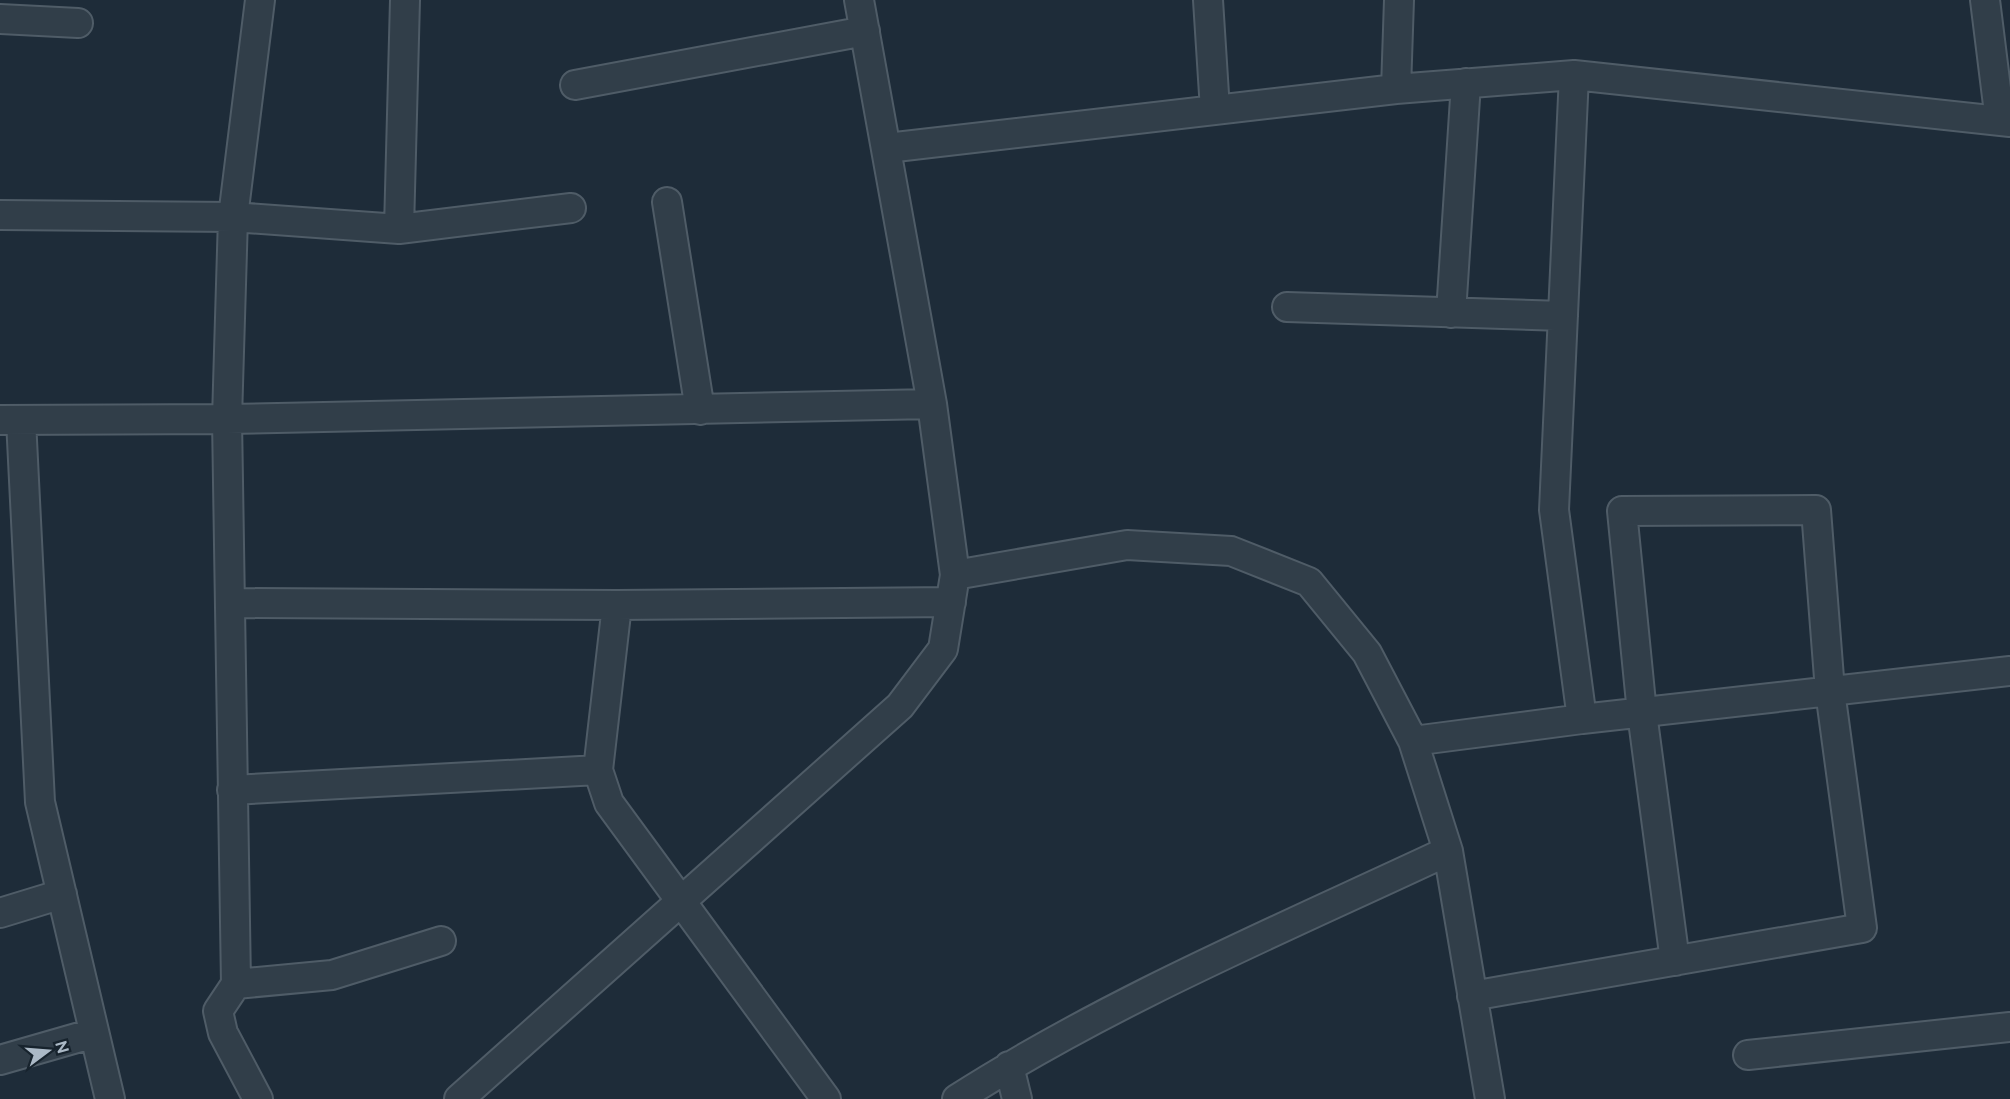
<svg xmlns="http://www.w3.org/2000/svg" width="2010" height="1099" viewBox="0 0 2010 1099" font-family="Raleway,sans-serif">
<rect width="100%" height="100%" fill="#1e2c39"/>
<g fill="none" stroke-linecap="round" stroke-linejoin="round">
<defs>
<path id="minor" d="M1208 0 1215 110
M1985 0 2000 121
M0 19 78 23
M575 85 865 31
M1396 89 1399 0
M887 148 1396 89 1574 75 2010 122
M667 202 700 410
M0 215 233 217 399 229 571 208
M399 229 405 0
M1287 307 1563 316
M1451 313 1466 83
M0 420 227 419 932 404
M21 420 40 802 110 1099
M955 575 1127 545 1231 551 1309 582 1367 653 1413 741 1448 851 1490 1099
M230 603 617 605 951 602
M617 605 598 770 609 803 826 1099
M1582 719 2010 671
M1413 741 1582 719 1554 510 1574 75
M232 790 598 770
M0 913 62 894
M236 984 332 975 441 941
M1472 996 1862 928 1830 691 1816 510 1622 511 1642 713 1675 961
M1748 1055 2010 1027
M0 1060 94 1033
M1009 1066 1017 1099
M258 1099 223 1033 218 1011 236 984 227 419 233 217 260 0
M459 1099 900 706 943 649 955 575 932 404 859 0
M957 1099C1112 1000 1282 929 1448 851"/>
</defs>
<use href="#minor" stroke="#4f5c67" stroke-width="32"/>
<use href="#minor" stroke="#313e49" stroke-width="28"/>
</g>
<g transform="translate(48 1051) rotate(74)" stroke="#17232d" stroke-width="4.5" paint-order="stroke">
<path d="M0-4.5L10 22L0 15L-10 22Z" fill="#abb9c6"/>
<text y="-9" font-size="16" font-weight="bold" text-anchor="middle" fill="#abb9c6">N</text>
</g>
</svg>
